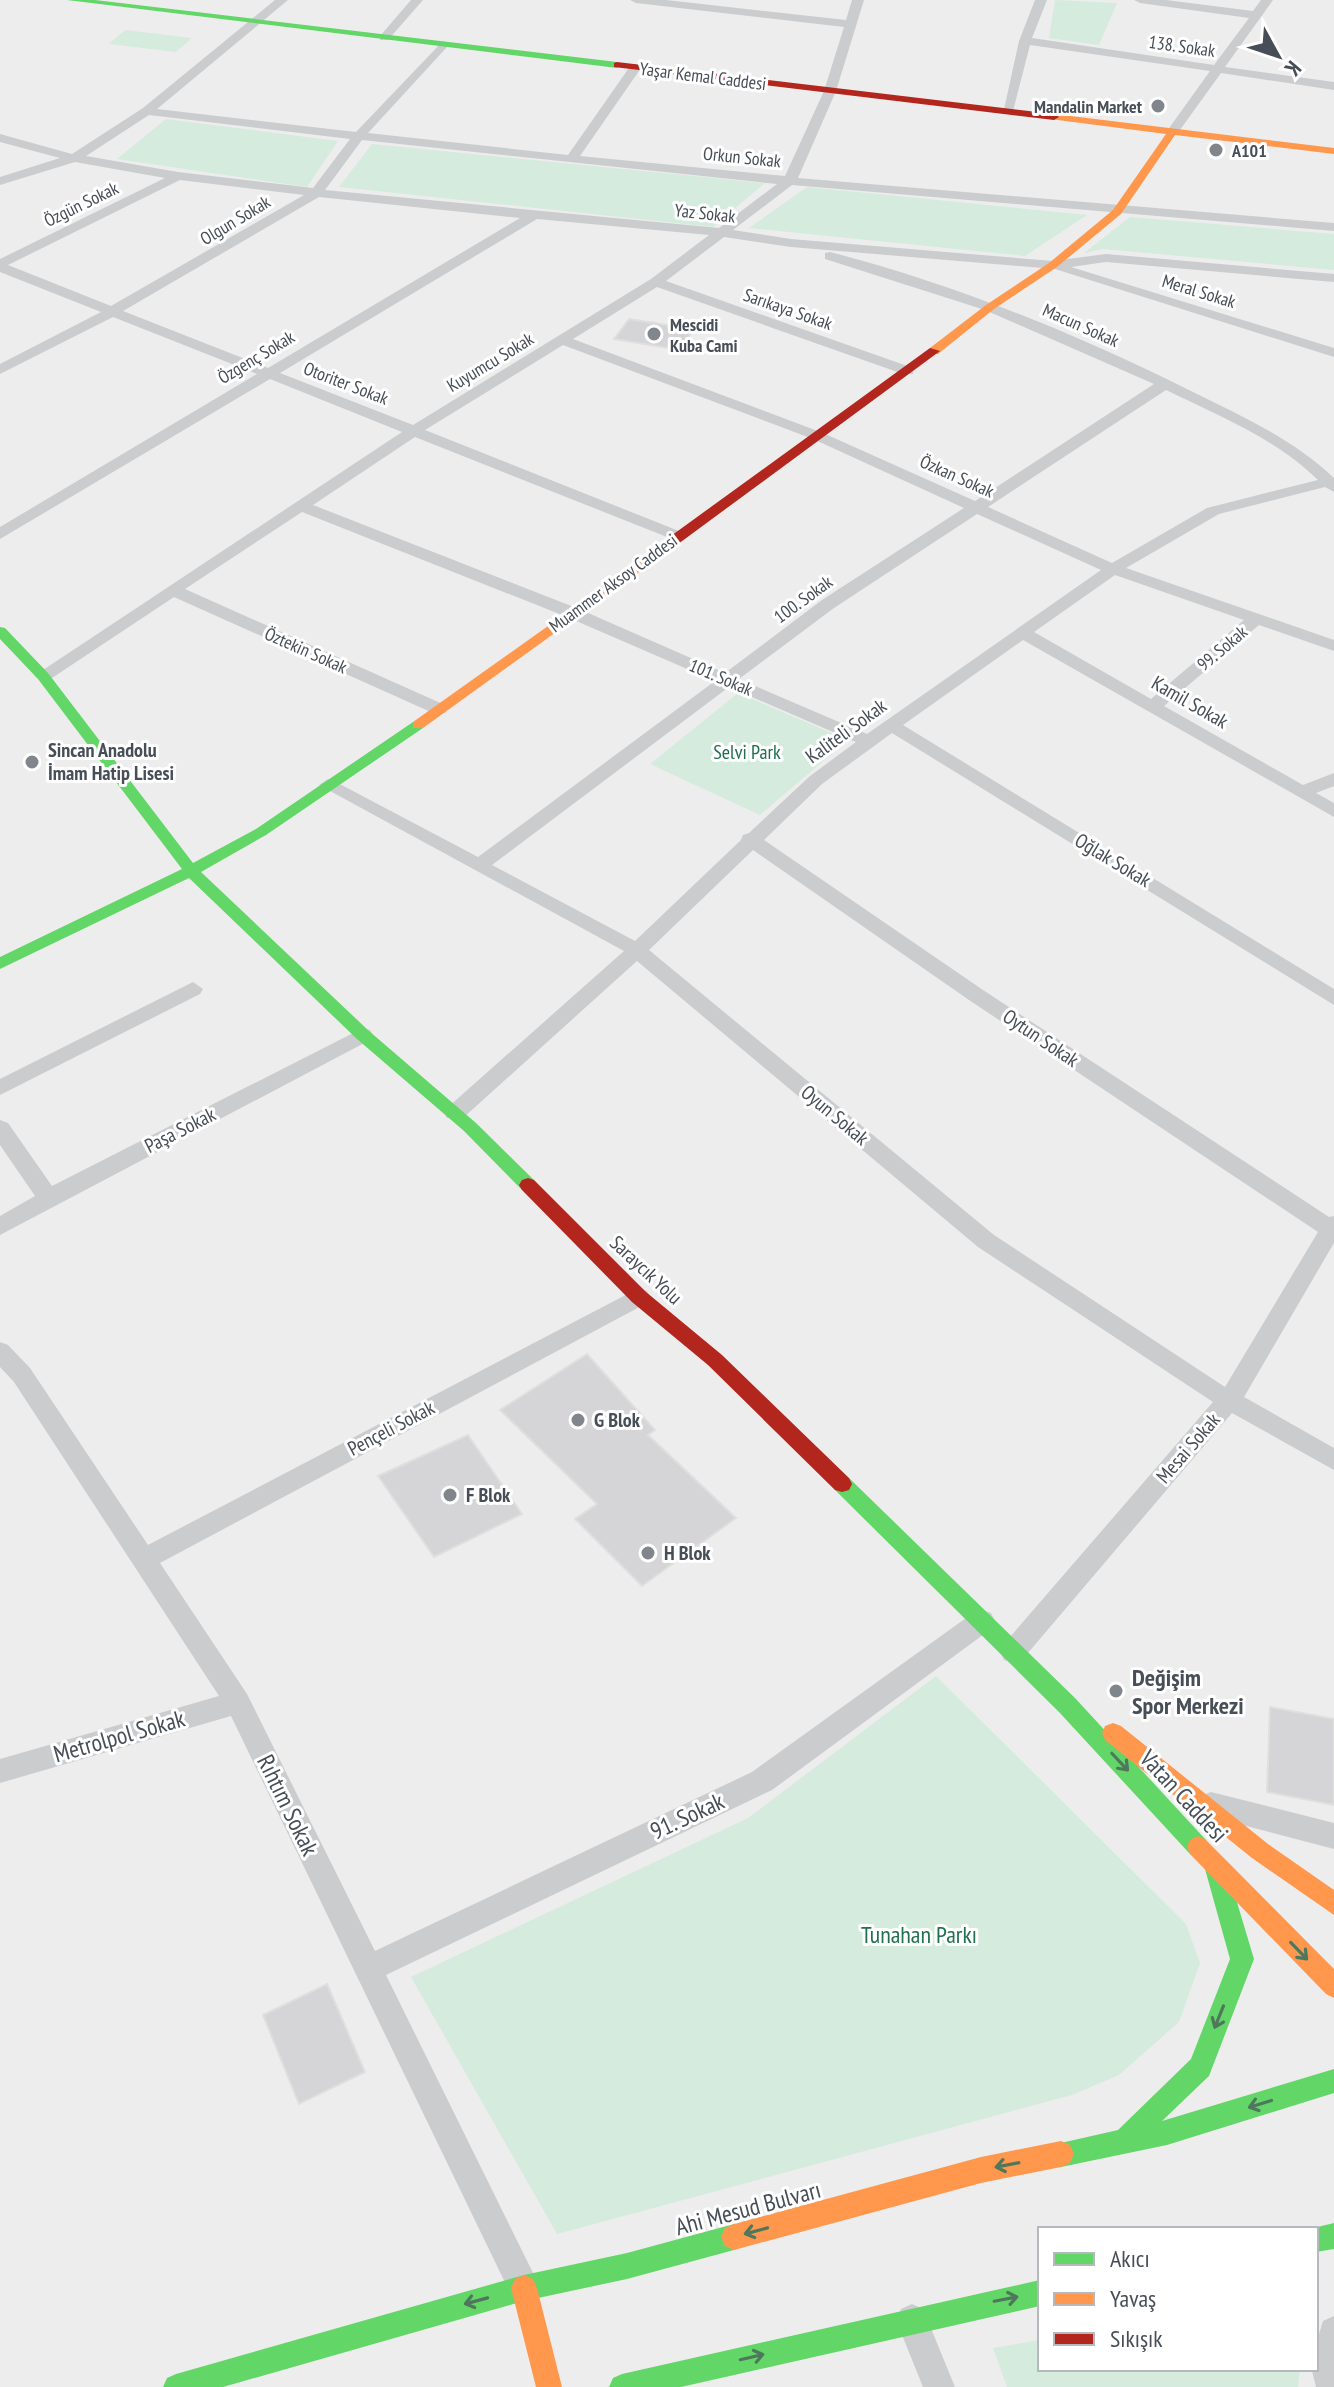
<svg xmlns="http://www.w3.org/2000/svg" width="1334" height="2387" viewBox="0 0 1334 2387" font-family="'PT Sans Narrow',sans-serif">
<rect width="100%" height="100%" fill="#eeeded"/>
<path fill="#d4ebde" d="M1055 0 1117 3 1099 45 1049 38Z
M125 30 192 38 176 52 109 44Z
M166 119 338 141 307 187 117 159Z
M372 144 765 183 713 227 339 187Z
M807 187 1087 215 1025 256 749 228Z
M1130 217 1334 234V270L1103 249 1084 253Z
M738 693 848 740 760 815 650 764Z
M936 1676 1186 1924 1200 1963 1179 2022 1119 2075 1072 2095 557 2234 411 1977 748 1818Z
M1040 2340V2369H1300L1298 2387H1007L993 2348Z"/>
<path fill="#d5d5d7" stroke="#dfdfe0" stroke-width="2" d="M629 319 694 329 680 350 614 339Z
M587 1354 655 1430 648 1435 736 1518 642 1586 575 1519 597 1504 500 1410Z
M468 1435 522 1514 434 1557 378 1476Z
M1270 1707 1334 1719V1805L1267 1792Z
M327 1984 365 2072 299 2104 263 2015Z"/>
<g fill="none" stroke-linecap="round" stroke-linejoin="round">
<path fill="#caccce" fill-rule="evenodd" d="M275 0H288L157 109 356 132 443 41 449 45 447 47 368 133 568 155 631 65 635 64 641 68 580 156 785 176 824 91 844 27 636 3 630 0H666L846 20 852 0H864L836 91 798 178 1334 223V231L792 185 733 230 791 239 1053 261 1106 254 1334 274V282L1106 262 1071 267 1334 348V357L1055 269 791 247 724 237 666 281 913 368V374H903L657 287 573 339 823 433 975 501 1154 384 985 310 825 259V253L830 252C954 284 1074 333 1189 390 1241 416 1292 438 1334 478V492L1325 487 1219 514 1126 568 1334 640V651L1259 625 1164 706 1303 785 1334 773V786L1316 793 1334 803V817L1023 640 903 725 1334 989V1005L892 733 822 784 764 840 983 990 1329 1217 1334 1216V1243L1244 1397 1334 1448V1470L1232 1413 1022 1660 1013 1663 1004 1660 1000 1652 1004 1644 1213 1402 978 1247 637 961 463 1118H447L444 1113 447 1108 624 951 319 785 328 779 334 781 478 857 715 681 567 617 302 512 185 589 445 705 448 709 445 713H433L174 597 49 680 43 681 34 676 402 432 270 379 0 539V527L257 374 113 317 0 374V364L101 312 0 272V259L165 178 75 162 0 185V177L60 158 0 142V134L72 154 143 108ZM149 115 350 139 313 188 178 172 86 156ZM362 140 777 184 719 228 325 190ZM180 180 304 195 111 306 8 265ZM319 197 520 218 268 368 123 311ZM537 219 709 235 651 279 413 425 280 373ZM563 345 813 439 964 508 822 600 725 673 579 609 313 505 415 437 672 539H684V533L425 430ZM1166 390C1219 416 1275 438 1318 480L1207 508 1112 563 988 507ZM977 514 1101 570 867 734 739 679 834 608ZM1115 575 1244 620 1151 699 1034 632ZM729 687 856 742 810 776 749 833 743 835 741 840 635 941 492 865ZM753 850 969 1000 1318 1232 1225 1387 994 1235 649 950Z
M411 0H423L388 40H380V36Z
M1035 0H1047L1032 38 1214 65 1249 18 1140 3 1134 0H1166L1253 11 1261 0H1273L1225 67 1334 82V90L1221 73 1177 134 1173 135 1167 131 1210 71 1030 45 1013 111 1003 114 1019 41Z
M193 982 203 989 200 994 0 1095V1079Z
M363 1028 370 1030 373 1035 370 1040 0 1235V1216L35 1196 0 1145V1120L8 1123 52 1186Z
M639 1288 647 1291 650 1297 647 1303 160 1563 247 1694 375 1951 752 1772 973 1613 982 1610 991 1613 995 1621 991 1629 772 1790 386 1975 535 2277 540 2288 535 2299 524 2304 513 2299 231 1716 0 1783V1759L219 1696 14 1382 0 1367V1342L8 1345 30 1368 148 1545Z
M1211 1792 1334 1823V1849L1201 1814 1197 1805 1201 1796Z
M912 2304 923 2309 955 2387H923L896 2320 901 2309Z
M1334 2316V2387H1316L1312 2371 1316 2369V2344L1323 2321Z"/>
<path fill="#63d668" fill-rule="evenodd" d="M67 0H95L617 62 622 65 617 68Z
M0 627 5 628 48 673 193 863 256 829 413 722H423V728L266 835 201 872 369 1031 476 1123 534 1180 537 1185 534 1190H522L464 1131 357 1039 189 878 0 969V957L182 869 38 679 0 639Z
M842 1476 849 1478 1075 1698 1206 1840 1209 1847 1206 1854 1198 1858 1190 1854 1059 1712 835 1490 832 1484 835 1478Z
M1216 1858 1224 1861 1227 1869 1254 1959 1209 2076 1162 2121 1334 2069V2093L1167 2145 1061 2167 1052 2163 1048 2154 1052 2145 1118 2130 1191 2059 1230 1959 1205 1869 1208 1861Z
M1334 2223V2249L1316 2252V2229H1309Z
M734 2224 743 2228 747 2237 743 2246 734 2250 627 2279 524 2301 223 2387H163L167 2378 176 2374 524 2275 627 2253Z
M1040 2280V2306L681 2387H609L613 2378 622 2374Z"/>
<path fill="#ff974d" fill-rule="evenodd" d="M1054 114 1334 148V154L1175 135 1121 214 1057 267 994 309 938 354H930V348L986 305 1049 263 1113 210 1166 134 1050 119 1049 117Z
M669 540 674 541V547L423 728H413V722Z
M1113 1723 1121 1726 1268 1844 1334 1890V1915L1252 1858 1105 1740 1102 1733 1105 1726Z
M1198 1836 1206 1840 1334 1969V1998L1326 1994 1190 1854 1187 1847 1190 1840Z
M1061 2141 1070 2145 1074 2154 1070 2163 1061 2167 981 2183 734 2250 725 2246 721 2237 725 2228 734 2224 981 2157Z
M524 2275 533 2279 537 2288 562 2387H536L511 2288 515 2279Z"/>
<path fill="#b3261e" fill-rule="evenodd" d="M617 62 1054 114 1059 117 1054 120 614 67V63Z
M930 348 940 351 674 547H664V541Z
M528 1178 534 1180 646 1292 722 1355 849 1478 852 1484 849 1490 842 1492 835 1490 708 1365 632 1302 522 1190 519 1185 522 1180Z"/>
</g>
<defs><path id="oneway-shaft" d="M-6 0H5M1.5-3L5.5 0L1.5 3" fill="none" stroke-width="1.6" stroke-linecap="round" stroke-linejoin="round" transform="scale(2)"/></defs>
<g stroke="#4f775c">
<use href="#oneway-shaft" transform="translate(1120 1762) rotate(47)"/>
<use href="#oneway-shaft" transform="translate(1299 1951) rotate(46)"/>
<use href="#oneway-shaft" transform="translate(1219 2017) rotate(112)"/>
<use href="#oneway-shaft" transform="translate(1260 2104) rotate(163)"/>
<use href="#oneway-shaft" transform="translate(1007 2165) rotate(169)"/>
<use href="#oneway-shaft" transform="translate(756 2231) rotate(165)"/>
<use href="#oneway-shaft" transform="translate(1006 2299) rotate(-11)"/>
<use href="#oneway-shaft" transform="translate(476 2301) rotate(165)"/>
<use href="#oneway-shaft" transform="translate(752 2357) rotate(-13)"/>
</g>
<g fill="#81868c" stroke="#fff" stroke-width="3">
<circle cx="1158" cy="106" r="8"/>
<circle cx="1216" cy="150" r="8"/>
<circle cx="654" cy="334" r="8"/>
<circle cx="32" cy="762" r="8"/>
<circle cx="578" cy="1420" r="8"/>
<circle cx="450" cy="1495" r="8"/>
<circle cx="648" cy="1553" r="8"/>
<circle cx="1116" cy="1691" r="8"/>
</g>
<g text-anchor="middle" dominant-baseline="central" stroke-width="6" stroke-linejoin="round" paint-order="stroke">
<g font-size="18" fill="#474e57" stroke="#fff">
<text transform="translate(1182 46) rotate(8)">138. Sokak</text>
<text transform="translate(703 76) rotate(7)">Yaşar Kemal Caddesi</text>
<text transform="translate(742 157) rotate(6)">Orkun Sokak</text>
<text transform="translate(81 204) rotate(-26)">Özgün Sokak</text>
<text transform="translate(705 213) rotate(6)">Yaz Sokak</text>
<text transform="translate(235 220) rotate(-31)">Olgun Sokak</text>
<text transform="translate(1199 291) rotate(17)">Meral Sokak</text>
<text transform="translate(788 309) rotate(19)">Sarıkaya Sokak</text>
<text transform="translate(1081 325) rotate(24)">Macun Sokak</text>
<text transform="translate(256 357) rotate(-31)">Özgenç Sokak</text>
<text transform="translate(490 362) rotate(-31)">Kuyumcu Sokak</text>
<text transform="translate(346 383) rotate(21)">Otoriter Sokak</text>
<text transform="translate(957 476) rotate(24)">Özkan Sokak</text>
<text transform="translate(613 583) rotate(-36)">Muammer Aksoy Caddesi</text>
<text transform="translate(803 599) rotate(-36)">100. Sokak</text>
<text transform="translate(1222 648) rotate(-40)">99. Sokak</text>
<text transform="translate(306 650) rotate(24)">Öztekin Sokak</text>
<text transform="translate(721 677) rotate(23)">101. Sokak</text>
</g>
<g font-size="18" font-weight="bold" fill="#474e57" stroke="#fff" text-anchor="start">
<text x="1142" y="106" text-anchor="end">Mandalin Market</text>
<text x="1232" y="150">A101</text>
<text x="670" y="324">Mescidi<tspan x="670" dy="21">Kuba Cami</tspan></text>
</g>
<g font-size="20" fill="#474e57" stroke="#fff">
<text transform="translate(1190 702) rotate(30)">Kamil Sokak</text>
<text transform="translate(846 731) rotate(-36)">Kaliteli Sokak</text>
<text transform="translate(1113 860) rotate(31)">Oğlak Sokak</text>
<text transform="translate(1041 1038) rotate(34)">Oytun Sokak</text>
<text transform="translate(835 1115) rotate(40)">Oyun Sokak</text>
<text transform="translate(180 1130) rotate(-27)">Paşa Sokak</text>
<text transform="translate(646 1270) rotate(43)">Saraycık Yolu</text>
<text transform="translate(391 1428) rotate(-28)">Pençeli Sokak</text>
<text transform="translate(1188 1448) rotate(-49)">Mesai Sokak</text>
</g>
<g font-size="20" font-weight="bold" fill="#474e57" stroke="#fff" text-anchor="start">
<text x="48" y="750">Sincan Anadolu<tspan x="48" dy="23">İmam Hatip Lisesi</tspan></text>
<text x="594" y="1420">G Blok</text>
<text x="466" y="1495">F Blok</text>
<text x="664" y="1553">H Blok</text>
</g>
<g font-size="20" fill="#20704e" stroke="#fff">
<text x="747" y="752">Selvi Park</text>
</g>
<g font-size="24" font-weight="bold" fill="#474e57" stroke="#fff" text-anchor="start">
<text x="1132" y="1677">Değişim<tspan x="1132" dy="28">Spor Merkezi</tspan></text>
</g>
<g font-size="24" fill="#474e57" stroke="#fff">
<text transform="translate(119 1736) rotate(-16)">Metrolpol Sokak</text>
<text transform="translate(1184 1796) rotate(47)">Vatan Caddesi</text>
<text transform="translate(288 1805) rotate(64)">Rıhtım Sokak</text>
<text transform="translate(687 1816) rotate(-25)">91. Sokak</text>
<text transform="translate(748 2208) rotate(-15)">Ahi Mesud Bulvarı</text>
</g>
<g font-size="24" fill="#20704e" stroke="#fff">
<text x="919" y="1934">Tunahan Parkı</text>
</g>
</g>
<rect x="1038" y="2227" width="280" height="144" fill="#ffffff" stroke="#b5b8bc" stroke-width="2"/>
<rect x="1054" y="2253" width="40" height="12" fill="#63d668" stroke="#b5b8bc" stroke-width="2"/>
<text x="1110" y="2267" font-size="24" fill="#474e57">Akıcı</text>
<rect x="1054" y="2293" width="40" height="12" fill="#ff974d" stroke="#b5b8bc" stroke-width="2"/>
<text x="1110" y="2307" font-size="24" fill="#474e57">Yavaş</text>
<rect x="1054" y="2333" width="40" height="12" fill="#b3261e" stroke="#b5b8bc" stroke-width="2"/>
<text x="1110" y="2347" font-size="24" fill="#474e57">Sıkışık</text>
<g transform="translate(1278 56) rotate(130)" stroke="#ffffff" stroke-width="6" paint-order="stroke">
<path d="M0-6L14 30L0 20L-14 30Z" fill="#474e57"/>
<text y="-12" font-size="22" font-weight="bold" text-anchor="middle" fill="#474e57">K</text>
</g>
</svg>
